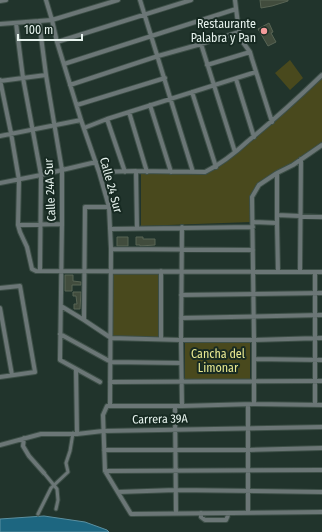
<svg xmlns="http://www.w3.org/2000/svg" width="322" height="532" viewBox="0 0 322 532" font-family="'Fira Sans Condensed',sans-serif">
<rect width="100%" height="100%" fill="#21342c"/>
<path fill="#49491d" d="M290 60 303 78 290 90 275 73Z
M322 76V144L292 165 259 183 251 197V222L141 226V172L206 173 236 154Z
M112 273H160V338L112 336Z
M185 342H250V380H185Z"/>
<path fill="#1d6680" stroke="#5a90a1" d="M44 516 85 522 107 530 109 532H0V519Z"/>
<path fill="#414c3d" stroke="#586454" d="M260 0H288V1L272 6 261 8Z
M269 23 273 32 271 33 276 42 268 46 258 29Z
M117 237H128V246H117Z
M136 237H143V239H155V245L140 246V245H136Z
M65 275H73V281L81 282V285H72V291H65Z
M73 292H81L80 309H74V304H77L76 296H73Z"/>
<g fill="none" stroke-linecap="round" stroke-linejoin="round">
<defs>
<path id="pedestrian" d="M44 473 57 489 58 500 56 509
M38 514 51 488 68 472 66 463 70 451 73 433"/>
<path id="minor" d="M46 0 52 20 57 42 81 120 99 172 109 207 111 249 110 406
M140 0 193 172
M235 0 239 32 242 41 250 52 252 59 272 122
M0 1 6 0
M39 21 46 75 62 170V224L60 360 100 382
M16 23 23 78 41 175 40 271
M0 24 52 20 118 0
M57 42 191 0
M201 44 235 152
M64 64 236 9
M207 65 250 52
M236 79 254 137
M0 80 11 133 19 180 18 225 20 232 27 247 32 269 36 271 322 272
M0 81 46 75
M70 85 158 56 201 44 239 32
M192 92 216 167
M77 105 165 78
M150 105 171 172
M129 112 147 172
M107 119 125 172
M84 128 107 119 256 72
M0 136 81 120
M136 171 137 228
M99 172 136 171 205 172C221 164 235 153 248 141 274 120 298 98 322 75
M277 173V223L278 272
M0 183 41 175 96 162
M277 215 322 217
M253 222 277 223
M18 225 62 224
M182 227 181 340 182 406
M111 229 253 227
M111 249 253 250
M300 272 301 159
M0 288 20 286 35 372 0 377
M181 295 322 293
M61 306 84 320 111 338 181 340H254L322 338
M0 308 12 375
M181 318 322 315
M84 320 85 207H109
M60 334 111 362 181 363
M161 339V271
M254 359 322 360
M76 369 77 434
M110 382 322 381
M254 404V340L252 197 259 185 277 173 293 165 322 145
M248 405V513
M315 405V272
M322 405 254 404 182 406H107L103 415 105 471 131 514 322 512
M175 406 176 513
M24 438 23 446 29 456 44 473
M0 445 41 434H77L103 431 322 427
M104 450H248L322 448
M105 471 322 470
M118 492 176 490 322 492
M201 513V517L205 520H226L229 513"/>
</defs>
<use href="#pedestrian" stroke="#3d4f47" stroke-width="5"/>
<use href="#minor" stroke="#3d4f47" stroke-width="6"/>
<use href="#pedestrian" stroke="#6b7676" stroke-width="3"/>
<use href="#minor" stroke="#6b7676" stroke-width="4"/>
</g>
<circle fill="#f59b9b" stroke="#172a22" stroke-width="1.5" cx="264" cy="31" r="4"/>
<g text-anchor="middle" dominant-baseline="central" stroke-width="4" stroke-linejoin="round" paint-order="stroke">
<g font-size="12" fill="#e7f3ee" stroke="#172a22" text-anchor="end">
<text x="256" y="24">Restaurante<tspan x="256" dy="14">Palabra y Pan</tspan></text>
</g>
<g font-size="12" fill="#e7f3ee" stroke="#172a22">
<text transform="translate(111 185) rotate(75)">Calle 24 Sur</text>
<text transform="translate(50 190) rotate(-93)">Calle 24A Sur</text>
<text transform="translate(160 419) rotate(-1)">Carrera 39A</text>
</g>
<g font-size="12" fill="#e8e890" stroke="#172a22">
<text x="218" y="354">Cancha del<tspan x="218" dy="14">Limonar</tspan></text>
</g>
</g>
<path d="M18 34v6h64v-6" fill="none" stroke="#e7f3ee" stroke-width="2"/>
<text x="24" y="34" font-size="12" fill="#e7f3ee" stroke="#172a22" stroke-width="3" paint-order="stroke">100 m</text>
</svg>
